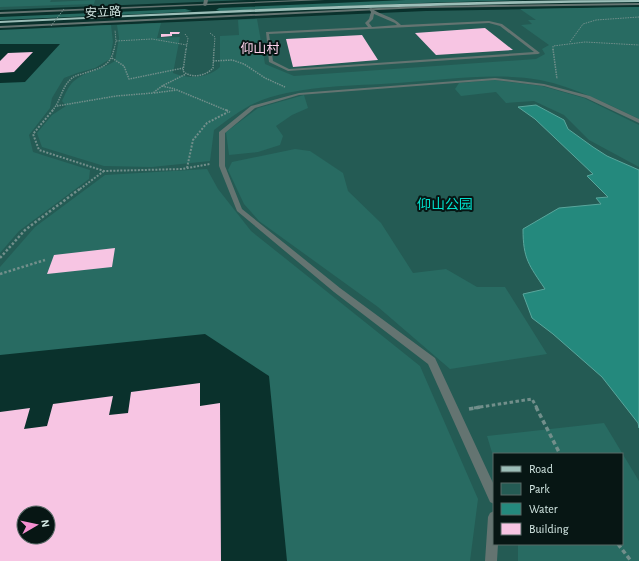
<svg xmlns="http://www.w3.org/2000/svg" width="639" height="561" viewBox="0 0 639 561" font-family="'Alegreya Sans','Noto Sans SC',sans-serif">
<rect width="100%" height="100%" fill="#0a312c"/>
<path fill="#245b54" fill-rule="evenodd" d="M0 0H247L0 10Z
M639 7V561H314L280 305 0 338V151L86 26 426 11ZM494 454H622V544H494Z"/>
<path fill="#286b62" d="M0 0H51L50 2 95 0 94 4 0 7Z
M406 0H526L421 3 220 11 216 10 219 8Z
M639 7V119C607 104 575 87 540 80 493 72 445 80 398 83 353 86 305 85 262 100 244 107 229 119 214 130L210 161 152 167 104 166 42 147 37 133 52 115 66 106 62 101C65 95 68 86 74 81 85 71 102 70 115 61L119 38 117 25 161 23 157 38 180 37 173 73C189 79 207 79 220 67V36L239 35 238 20 257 19 265 64 294 76 536 59 545 54 542 49 549 45 521 25 532 24 528 20H536L520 9Z
M185 9 192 11 186 12 0 20V17Z
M111 25 113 42 110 59 95 68 77 73 64 78 52 98 50 108 29 135 33 152 90 170 89 179 19 231 0 253V83L25 82 60 44H0V30Z
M495 80 542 86 584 98 639 125V167L589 140 564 115 534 101 506 103 496 92 461 96 455 89 459 83Z
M304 95 308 108 292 115 276 126 283 136 280 145 258 152 229 155 226 132 258 108Z
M295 149 310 151 343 173 348 191 381 223 413 273 446 269 477 287H505L547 354 450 369 378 307 259 221 244 204 228 170 232 162Z
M207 169 218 189 251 231 420 366 478 499 470 561H287L269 376 205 334 0 355V267L35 227 105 175Z
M604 423 639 481V561H518V544H622V454H494V459L487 436Z"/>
<path fill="#24897d" stroke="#59a69c" d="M536 105 564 120 568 129 593 147 607 156 639 170V428L638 423 602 377 553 334 532 318 523 294 545 289C529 265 523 259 523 229L559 208 601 204 596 198 608 197 587 176 593 174 535 119 518 107Z"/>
<path fill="#f7c5e3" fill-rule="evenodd" d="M485 28 513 50 436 55 415 33Z
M170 32H180L179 34H172V36L161 37V34H170Z
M362 35 378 60 293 67 286 39Z
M33 52 14 72 0 73V61L8 53Z
M115 248 112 267 47 274 54 255Z
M200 383V406L220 403 221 561H0V412L30 408 24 429 47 426 53 404 113 396 109 415 128 413 131 392ZM24 513H48V537H24Z"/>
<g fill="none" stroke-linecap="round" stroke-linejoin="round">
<path stroke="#728f8b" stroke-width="1" stroke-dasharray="1.5 1" stroke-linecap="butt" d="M210 33 215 37 214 50
M185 34 188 38 186 50
M116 41 152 39 187 45
M570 42 583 24 596 20 639 17
M114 50 116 41 115 30
M553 50V46L585 42 639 45"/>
<path stroke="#728f8b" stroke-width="1.5" stroke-dasharray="1.5 1" stroke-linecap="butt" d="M186 49 183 71C191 79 206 76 213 68L214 49
M553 49 557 79
M112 58 124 66 129 79 183 68
M213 61 232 60 244 64 265 78 285 87
M162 86 175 89
M154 93 177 90 228 111
M57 106 116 96 153 93 162 86 186 74
M52 111C61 101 61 88 71 79 74 76 78 75 82 74 99 68 110 68 114 49"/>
<path stroke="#728f8b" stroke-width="2" stroke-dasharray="2 1.5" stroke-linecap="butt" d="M53 110 33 134 39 150 104 171 182 169 210 164
M226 110 230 112
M187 168 193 140 207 123 228 112
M80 189 104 171"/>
<path stroke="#728f8b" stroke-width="2.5" stroke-dasharray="2.5 2" stroke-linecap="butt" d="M0 258 25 230 81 188
M0 274 45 260"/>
<path stroke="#728f8b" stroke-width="3" stroke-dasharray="3.5 2.5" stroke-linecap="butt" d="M474 408 532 399 537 408"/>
<path stroke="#728f8b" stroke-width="3.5" stroke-dasharray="4.5 3" stroke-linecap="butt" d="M536 407 560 454
M469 409 480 407
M618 544 631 561"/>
<path fill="#647471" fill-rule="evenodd" d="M204 0H208L207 5 205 6 203 5Z
M371 8C379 15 393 16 401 25L489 21 502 24 540 53 538 54 288 71 269 62 266 32 368 27 365 23 369 19 371 12 369 9ZM374 14 395 23 397 25 372 27 369 23 373 19ZM489 23 500 26 534 52 289 69 273 61 269 34Z
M495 78 544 84 590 96 639 119V123L586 98 544 86 495 80 299 95 255 108 225 133V166L242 209 340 288 435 358 494 485V504L490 502 428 364 334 292 237 211 219 166V132L251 106 299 93Z
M494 511V544H498L497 561H485L488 517 490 513Z"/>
<path fill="#647471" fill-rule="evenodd" d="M299 0H325L0 14V12Z
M639 3V5L420 8 0 28V26L420 6Z"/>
<path fill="#9cbeb8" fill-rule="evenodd" d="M639 0V2C426 4 213 13 0 23V21C213 11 426 0 639 0Z"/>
<path stroke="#728f8b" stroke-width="1" stroke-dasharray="1.5 1" stroke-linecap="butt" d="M51 26 64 9"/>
</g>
<g text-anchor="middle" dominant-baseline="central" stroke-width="4" stroke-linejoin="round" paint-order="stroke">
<g font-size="12" fill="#d4e8e4" stroke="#071614">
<text transform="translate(103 12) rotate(-3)">安立路</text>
</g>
<g font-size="13" fill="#fed2ec" stroke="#071614">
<text x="260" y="49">仰山村</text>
</g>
<g font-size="14" fill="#00dfcb" stroke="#071614">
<text x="445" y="205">仰山公园</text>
</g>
</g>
<rect x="493" y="453" width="130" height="92" fill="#071614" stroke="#596a67"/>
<rect x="501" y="466" width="20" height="6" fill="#9cbeb8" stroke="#596a67"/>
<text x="529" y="473" font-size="12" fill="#d4e8e4">Road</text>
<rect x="501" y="483" width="20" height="12" fill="#245b54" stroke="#596a67"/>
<text x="529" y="493" font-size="12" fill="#d4e8e4">Park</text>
<rect x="501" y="503" width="20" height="12" fill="#24897d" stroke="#596a67"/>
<text x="529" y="513" font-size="12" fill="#d4e8e4">Water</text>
<rect x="501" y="523" width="20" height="12" fill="#f7c5e3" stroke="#596a67"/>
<text x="529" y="533" font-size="12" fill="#d4e8e4">Building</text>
<g transform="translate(36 525) rotate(81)"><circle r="19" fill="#071614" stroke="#596a67"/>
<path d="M0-3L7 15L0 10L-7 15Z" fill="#f590d1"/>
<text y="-6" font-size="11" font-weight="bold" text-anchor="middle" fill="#d4e8e4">N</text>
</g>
</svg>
